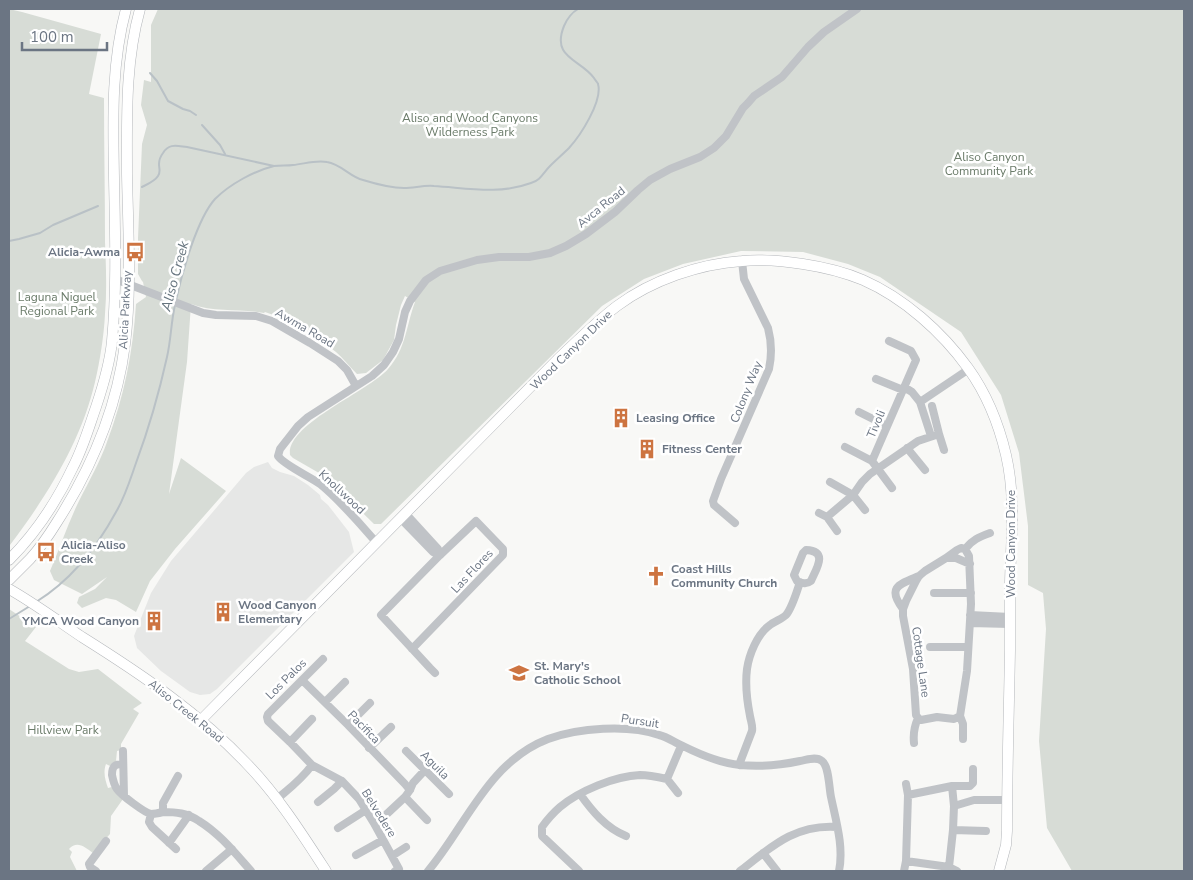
<svg xmlns="http://www.w3.org/2000/svg" width="1193" height="880" viewBox="0 0 1193 880" font-family="'Nunito Sans',sans-serif">
<rect width="100%" height="100%" fill="#f8f8f6"/>
<path fill="#e6e7e6" d="M268 462 272 468 280 472 294 476 308 485 320 495 321 499 328 505 349 532 354 552 217 689 210 694 200 695 190 692 161 671 137 648 134 636 151 593 171 561 246 473 254 467Z"/>
<path fill="#d7dcd6" d="M9 9 22 12 101 34 89 94 104 98C104 146 105 194 105 242 106 266 107 290 105 314 104 335 100 361 95 382 81 442 47 496 10 545L9 544Z
M158 9H1184V871H1072L1047 828 1039 741 1046 629 1043 593 1028 585V526L1019 453 1001 395 961 332 880 277 848 264 803 252 741 251 683 264 644 279 602 306 381 524H374L331 482 319 473 293 458 290 455C286 424 368 392 388 369 406 349 406 326 415 302L405 296 401 305 396 325 394 340 383 360 366 373 357 374C350 367 343 358 336 352 318 337 287 319 265 312L264 313C240 308 215 313 191 304L187 362 169 494 181 458 226 491 175 549 150 581 136 612 116 600 106 598 82 608 77 603 79 597 95 589 107 577 82 594 54 580 50 571C60 548 68 523 79 501 89 481 100 462 107 442 124 397 133 352 136 304L146 297 143 282 142 281 138 274V238L142 144 147 125 141 105 144 80 151 82V25Z
M9 609 36 627 25 641 69 669 79 672 98 669 142 703 133 709 139 713 121 744V750L117 751 116 761 110 766 106 764C103 772 105 780 108 788L112 787 123 799 111 816 110 834 93 853C85 847 77 840 69 849L72 852 70 857 77 871H9Z"/>
<g fill="none" stroke-linecap="round" stroke-linejoin="round">
<path stroke="#b9c1c6" stroke-width="2" d="M150 73 157 81 168 101 183 109 190 111 196 115
M202 125 220 145 225 154
M142 187C148 184 155 181 158 176 161 172 159 169 159 164 159 160 160 157 163 153 169 143 177 146 187 147L274 166
M9 241 19 239 40 233 53 225 98 206
M176 300C182 273 197 219 215 199 230 184 254 171 274 166 280 165 287 166 293 165 304 164 315 160 327 162 341 164 350 177 363 180 376 184 390 188 404 188 414 188 424 185 434 186 467 188 499 195 531 183 541 180 543 173 550 166 556 160 563 154 569 148 580 136 603 101 598 84 598 83 595 80 594 78 580 59 551 58 564 26 567 19 571 13 578 9
M36 602C70 581 97 547 116 512 125 497 130 480 136 463 149 428 159 393 167 357 171 340 171 322 175 305
M9 619 30 606"/>
<defs>
<path id="major" d="M9 560C35 534 57 501 73 467 83 448 89 427 96 407 103 386 110 363 112 341 117 287 115 232 114 178 113 121 111 64 126 9
M9 580C16 573 23 566 30 559 40 548 49 535 57 522 91 469 117 407 125 344 132 289 128 229 127 174 127 118 125 63 140 9
M9 589C34 603 58 621 82 637 141 674 199 713 247 764 278 796 302 834 326 871
M201 720 557 360C577 341 596 322 617 306 652 280 699 264 742 261 762 259 783 261 803 264 823 267 844 272 863 280 904 298 942 332 968 368 986 393 999 425 1006 455 1016 498 1011 540 1010 583 1010 606 1010 628 1010 650 1009 710 1007 771 1007 831L1006 845 999 871"/>
</defs>
<use href="#major" stroke="#b4b7bb" stroke-width="11"/>
<path stroke="#c0c3c7" stroke-width="8" d="M115 279 203 313 216 315 256 316 272 321 310 343 338 361 347 370 356 386
M889 341 911 351 916 360 872 461 892 488
M876 379 903 390
M904 387 912 392 920 402
M932 406 939 434 944 450
M859 412 887 426
M931 436 920 402 969 369
M845 447 872 461
M907 448 925 470
M830 482 853 495 865 510
M819 513 827 517 837 531
M406 514 438 549 440 555
M827 517 853 495 862 482 870 474 918 441 939 434
M401 519 433 552 440 555
M735 523 714 505 713 501 721 479 769 369C772 355 772 343 768 328L744 279 742 261
M377 543C359 523 341 501 320 484 309 476 284 465 278 456L280 449 298 426 308 417 372 376 384 365 393 352 399 339 405 312 410 301 426 280 440 271 477 260 499 257H529L550 253 566 246 586 234 615 212 638 190 650 180 670 169 700 157 714 148 726 136 743 108 748 103 754 96 782 77 808 47 824 32 857 9
M965 549C972 540 979 537 990 533
M806 550C829 551 816 569 811 581 806 585 802 583 797 581L794 575 803 553Z
M946 558 957 550 961 548 965 549 969 556 971 604 967 671 960 716 954 719 937 717 921 720 918 718 916 715 913 669 903 616V609L906 601 916 581 919 576 925 571 946 558H956L970 564
M934 593H971
M903 609C886 587 900 584 919 576
M970 615 1010 617
M970 623 1010 624
M930 647H968
M412 649 503 555V549L476 521 440 555 381 615 430 668 435 673
M323 659 268 714 267 717 268 721 290 742 312 765 342 781 359 799 375 825 399 869 395 871
M302 680 348 725 405 784 410 790
M325 702 345 682
M960 716 963 724V739
M348 725 370 703
M290 742 312 719
M914 743C913 734 914 727 918 718
M369 748 391 727
M123 751 124 796
M406 751 449 794
M123 764C115 764 112 766 112 775 113 780 114 785 117 789 121 795 145 813 151 814 154 814 159 813 163 812 176 812 187 813 199 821 220 834 235 853 251 871
M739 765 752 731C753 726 751 722 750 716 747 701 745 685 747 669 749 655 757 634 770 625 775 621 782 619 786 615 792 608 797 591 800 582
M667 779 678 793
M952 786H970L973 783V769
M580 794C592 811 606 828 626 836
M908 795 952 786 954 806 953 830 949 867
M405 797 427 820
M277 799C290 788 302 779 312 765
M318 802 334 789 342 781
M954 806 974 800H1007
M163 812V803L178 776
M151 814 149 822 152 827 176 849
M375 825 405 797 410 790 413 783 425 770
M338 828 366 810
M953 830 986 831
M169 843 189 815
M763 853 777 871
M356 855 383 840
M392 856 406 847
M906 861 949 867 957 871
M96 871 90 867 89 864 106 841
M206 871 232 849
M428 871C466 826 488 762 548 739 578 728 628 724 659 735 668 737 675 743 683 746 701 755 720 763 740 765 760 767 781 765 800 761 807 760 816 756 822 761 829 766 829 788 831 797 836 821 844 847 839 871
M579 871 542 836V827C547 820 553 813 560 807 579 791 615 776 640 775 649 775 658 777 667 779L681 746
M740 871C771 847 795 824 837 827
M904 871 906 861 908 795 906 784"/>
<use href="#major" stroke="#fff" stroke-width="10"/>
</g>
<defs>
<symbol id="bus-bare" viewBox="-9 -9 18 18"><path d="M-5-6H5V4H4V6H2V4H-2V6H-4V4H-5ZM-3.5-4V0h7V-4ZM-3.5 1.2v1.5H-2V1.2ZM2 1.2v1.5H3.5V1.2Z" fill="#cd7441" stroke="#fff" stroke-width="2.5" paint-order="stroke"/></symbol>
<symbol id="building-bare" viewBox="-9 -9 18 18"><path d="M-4-6H4V6H1V3H-1V6H-4ZM-2.5-4.3h1.7v1.8h-1.7ZM.8-4.3h1.7v1.8H.8ZM-2.5-1h1.7V.8h-1.7ZM.8-1h1.7V.8H.8Z" fill="#cd7441" stroke="#fff" stroke-width="2.5" paint-order="stroke"/></symbol>
<symbol id="church-bare" viewBox="-9 -9 18 18"><path d="M-1.2-6h2.4v3.5h3.3v2.4h-3.3V6h-2.4V-.1h-3.3v-2.4h3.3Z" fill="#cd7441" stroke="#fff" stroke-width="2.5" paint-order="stroke"/></symbol>
<symbol id="school-bare" viewBox="-9 -9 18 18"><path d="M0-5L7-2L0 1L-7-2ZM-4 1L0 2.5L4 1V4Q0 6-4 4Z" fill="#cd7441" stroke="#fff" stroke-width="2.5" paint-order="stroke"/></symbol>
</defs>
<g fill-rule="evenodd">
<use href="#bus-bare" x="121" y="238" width="28" height="28"/>
<use href="#building-bare" x="607" y="404" width="28" height="28"/>
<use href="#building-bare" x="633" y="435" width="28" height="28"/>
<use href="#bus-bare" x="32" y="538" width="28" height="28"/>
<use href="#church-bare" x="642" y="562" width="28" height="28"/>
<use href="#building-bare" x="209" y="598" width="28" height="28"/>
<use href="#building-bare" x="140" y="607" width="28" height="28"/>
<use href="#school-bare" x="505" y="659" width="28" height="28"/>
</g>
<g text-anchor="middle" dominant-baseline="central" stroke-width="5" stroke-linejoin="round" paint-order="stroke">
<g font-size="12" fill="#6a7b69" stroke="#fff">
<text x="470" y="118">Aliso and Wood Canyons<tspan x="470" dy="14">Wilderness Park</tspan></text>
<text x="989" y="157">Aliso Canyon<tspan x="989" dy="14">Community Park</tspan></text>
<text x="57" y="297">Laguna Niguel<tspan x="57" dy="14">Regional Park</tspan></text>
<text x="63" y="730">Hillview Park</text>
</g>
<g font-size="12" fill="#6b7583" stroke="#fff">
<text transform="translate(601 207) rotate(-39)">Avca Road</text>
<text transform="translate(125 310) rotate(-87)">Alicia Parkway</text>
<text transform="translate(305 328) rotate(30)">Awma Road</text>
<text transform="translate(571 350) rotate(-44)">Wood Canyon Drive</text>
<text transform="translate(746 392) rotate(-68)">Colony Way</text>
<text transform="translate(876 424) rotate(-67)">Tivoli</text>
<text transform="translate(342 492) rotate(43)">Knollwood</text>
<text transform="translate(1011 544) rotate(-90)">Wood Canyon Drive</text>
<text transform="translate(472 571) rotate(-47)">Las Flores</text>
<text transform="translate(921 662) rotate(82)">Cottage Lane</text>
<text transform="translate(286 679) rotate(-45)">Los Palos</text>
<text transform="translate(186 711) rotate(39)">Aliso Creek Road</text>
<text transform="translate(640 721) rotate(9)">Pursuit</text>
<text transform="translate(364 727) rotate(46)">Pacifica</text>
<text transform="translate(435 765) rotate(45)">Aguila</text>
<text transform="translate(379 813) rotate(58)">Belvedere</text>
</g>
<g font-size="12" font-weight="bold" fill="#6b7583" stroke="#fff" text-anchor="start">
<text x="120" y="252" text-anchor="end">Alicia-Awma</text>
<text x="636" y="418">Leasing Office</text>
<text x="662" y="449">Fitness Center</text>
<text x="61" y="545">Alicia-Aliso<tspan x="61" dy="14">Creek</tspan></text>
<text x="671" y="569">Coast Hills<tspan x="671" dy="14">Community Church</tspan></text>
<text x="238" y="605">Wood Canyon<tspan x="238" dy="14">Elementary</tspan></text>
<text x="139" y="621" text-anchor="end">YMCA Wood Canyon</text>
<text x="534" y="666">St. Mary's<tspan x="534" dy="14">Catholic School</tspan></text>
</g>
<g font-size="14" font-style="italic" fill="#67757f" stroke="#fff">
<text transform="translate(175 276) rotate(-75)">Aliso Creek</text>
</g>
</g>
<rect width="1193" height="880" fill="none" stroke="#6b7583" stroke-width="20"/>
<path d="M22 42v8h85v-8" fill="none" stroke="#6b7583" stroke-width="2.5"/>
<text x="30" y="42" font-size="15" fill="#6b7583" stroke="#ffffff" stroke-width="4" paint-order="stroke">100 m</text>
</svg>
